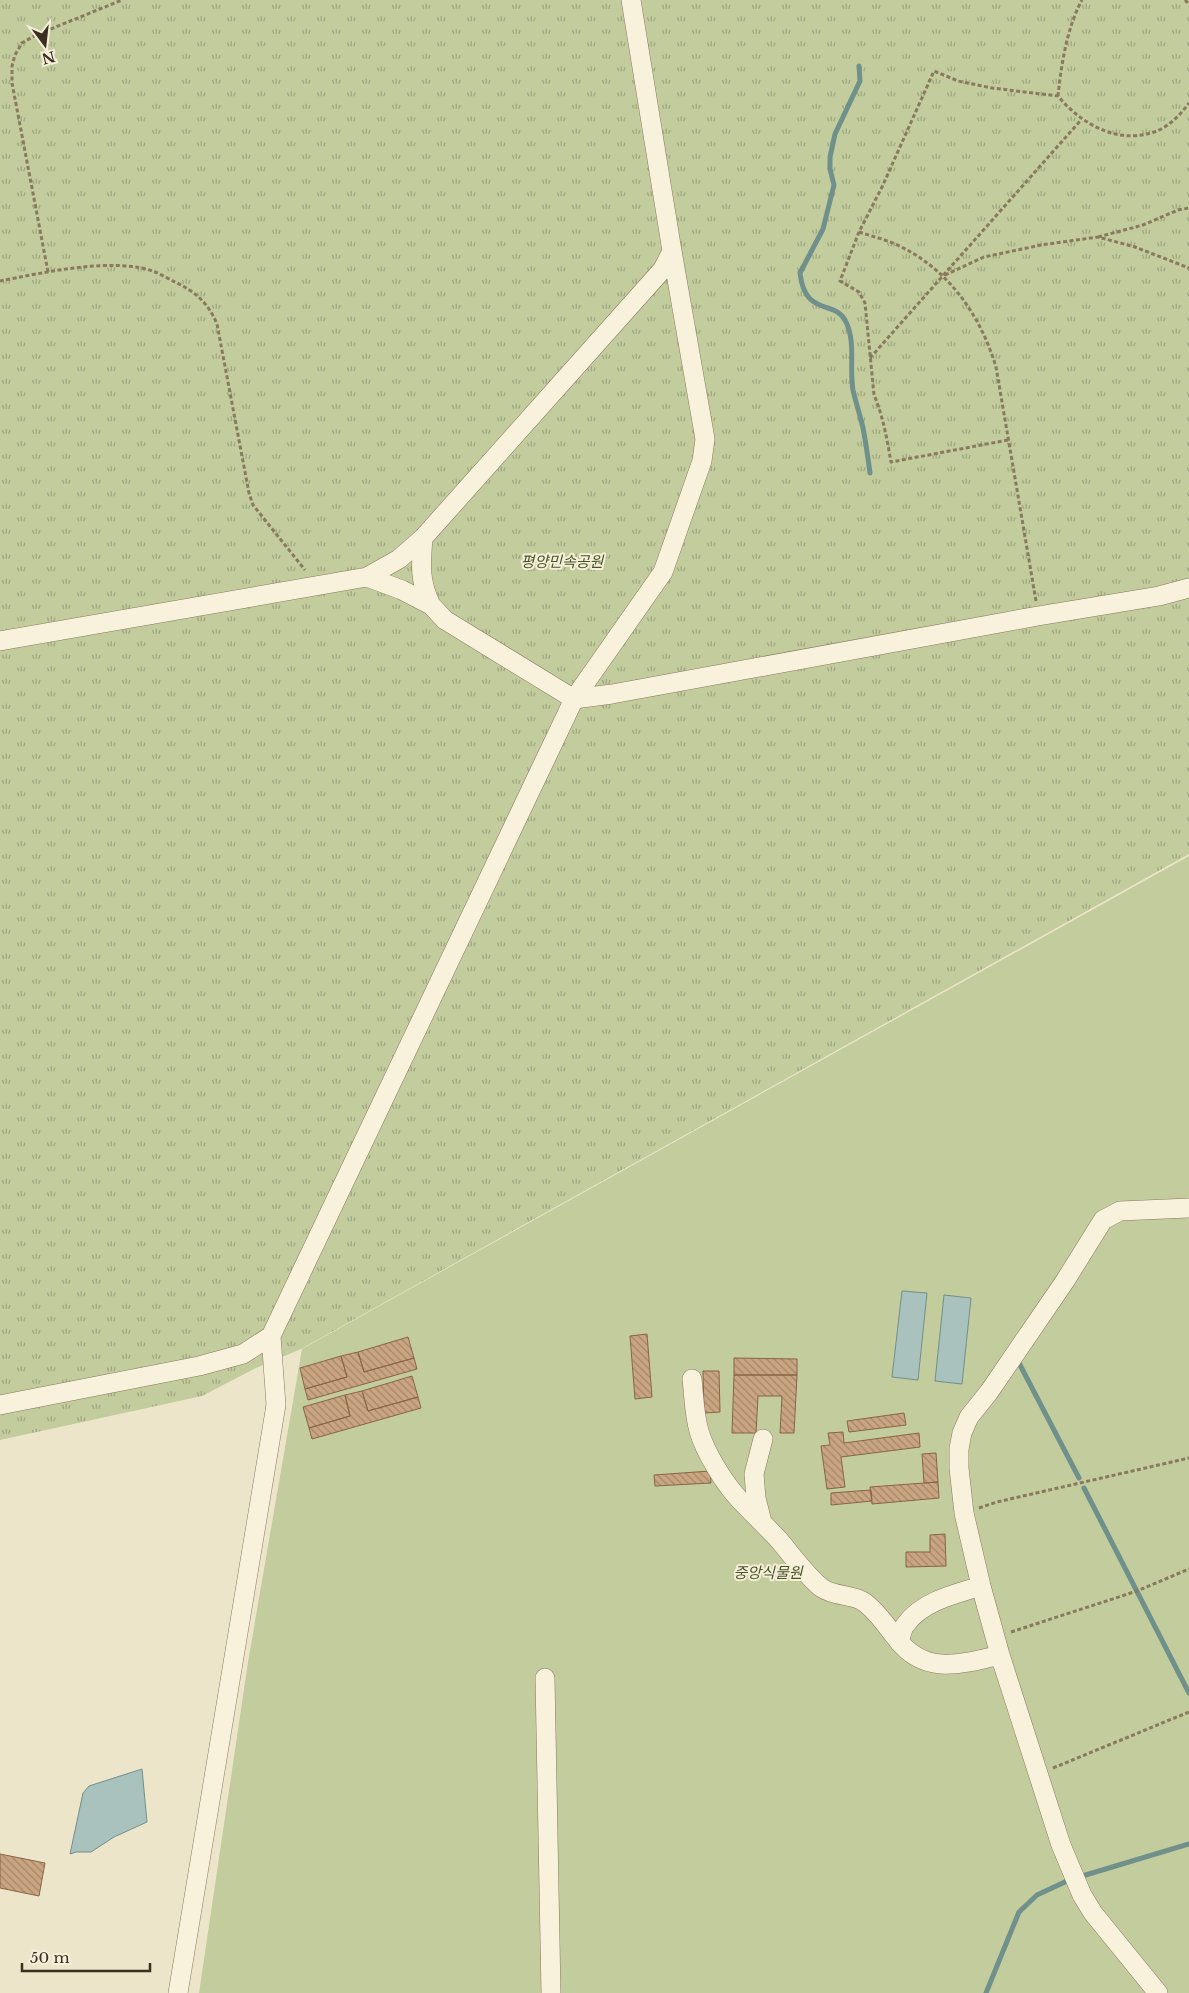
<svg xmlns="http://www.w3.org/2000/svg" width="1189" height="1993" viewBox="0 0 1189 1993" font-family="'Libre Baskerville','Noto Sans KR',serif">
<defs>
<pattern id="grass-tufts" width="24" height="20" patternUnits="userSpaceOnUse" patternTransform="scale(1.25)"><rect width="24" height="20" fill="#c2cc9d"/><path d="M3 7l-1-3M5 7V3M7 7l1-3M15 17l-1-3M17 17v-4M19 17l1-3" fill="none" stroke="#9fa680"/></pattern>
<pattern id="building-back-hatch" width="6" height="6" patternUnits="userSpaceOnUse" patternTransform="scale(1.25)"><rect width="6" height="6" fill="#caa581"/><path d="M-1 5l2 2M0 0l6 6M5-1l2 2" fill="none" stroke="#a58769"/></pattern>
</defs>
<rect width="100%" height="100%" fill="#ede5c9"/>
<path fill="url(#grass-tufts)" d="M0 0H1189V854L301 1349 256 1368 202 1396 0 1440Z"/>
<path fill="#c2cc9d" d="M1189 856V1993H199L248 1662 302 1349Z"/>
<path fill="#aac2bd" stroke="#70908b" d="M902 1291 927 1293 918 1380 892 1377Z
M944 1295 971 1298 962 1384 935 1381Z
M142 1769 147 1822 114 1837 91 1852H76L70 1854 83 1793 89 1786Z"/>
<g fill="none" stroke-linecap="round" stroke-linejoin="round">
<path stroke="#70908b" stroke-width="5" d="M859 66 860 81 835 134 830 157V169L834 185 823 229 800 273C805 318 836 299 846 322 856 342 849 368 853 390 856 403 860 415 863 428 866 443 868 458 870 473
M1019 1363 1079 1478
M1084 1488 1189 1693
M1079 1877 1189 1844
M986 1993 1019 1912 1037 1895 1067 1881"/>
</g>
<path fill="url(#building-back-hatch)" stroke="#886545" d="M647 1334 652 1397 635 1399 630 1336Z
M408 1337 414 1358 364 1372 358 1352Z
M358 1352 364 1372 414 1358 417 1369 308 1400 305 1389 347 1377 341 1356Z
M341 1356 347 1377 305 1389 300 1368Z
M734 1358 797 1359V1375H734Z
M703 1371H719L720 1412 704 1413Z
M734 1375H797L794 1433H780L782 1396H758L756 1433H732Z
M412 1376 418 1397 368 1411 362 1391Z
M362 1391 368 1411 418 1397 421 1408 312 1439 309 1428 350 1416 345 1395Z
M345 1395 350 1416 309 1428 303 1407Z
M904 1413 906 1425 849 1432 847 1421Z
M843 1432 844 1443 919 1433 920 1447 841 1457 845 1487 827 1489 821 1446 830 1445 828 1433Z
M936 1453 938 1482 924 1483 922 1454Z
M710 1471 711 1483 655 1486 654 1475Z
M938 1482 939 1498 872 1504 870 1487Z
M871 1490 872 1501 831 1505V1493Z
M945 1534 946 1566 906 1567V1552H930V1535Z
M0 1854 45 1863 39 1896 0 1888Z"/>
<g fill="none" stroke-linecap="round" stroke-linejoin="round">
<defs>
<path id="minor" d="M423 538C421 563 419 581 431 605
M0 641 367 577 399 559 423 538 663 269 672 251 631 0
M574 699 612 694 1038 616 1159 596 1189 588
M574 699 663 572 702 461 705 439 672 251
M692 1379C694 1396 694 1414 699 1431 705 1452 724 1483 739 1499 752 1513 766 1526 779 1540 790 1553 809 1579 822 1588 835 1597 853 1594 864 1602 877 1611 887 1627 897 1639 925 1676 962 1664 1000 1655
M0 1405 199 1366 243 1354 271 1336 574 699 445 620 431 605 402 590 367 577
M762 1522 756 1498 754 1474 763 1439
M899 1642C901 1637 902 1628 906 1624 923 1601 955 1594 981 1586
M545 1678 551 1993
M178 1993 276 1405 271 1336
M1158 1993 1093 1913 1082 1895 1061 1845 1000 1655 981 1586 964 1513 959 1468V1449L962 1433 969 1417 989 1392 1065 1281 1103 1220 1120 1211 1189 1208"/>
</defs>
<use href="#minor" stroke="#89795e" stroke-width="20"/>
<path stroke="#89795e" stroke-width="3" stroke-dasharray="4 2.5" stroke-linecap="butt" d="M1185 0 1189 4
M1058 96C1061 66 1067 27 1082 0
M859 232C871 236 884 239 895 244 947 267 980 314 996 367L1036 601
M1098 237 1143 225 1178 210 1189 208
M48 272 12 83V66L15 55 22 43 36 35 122 0
M945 275 984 257 1041 245 1098 237 1135 247 1189 268
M0 281C42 273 115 256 155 272 162 275 169 279 175 282 196 292 208 303 217 324L249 493 253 505 305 570
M870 358 1081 120
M1008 440 891 462C887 439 883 416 874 395L865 303 859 292 840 281 859 232 882 187 934 71 958 81 992 88 1058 96C1080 123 1117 145 1154 132 1169 127 1180 115 1189 103
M979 1508 997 1502 1189 1458
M1011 1632 1137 1591 1189 1569
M1053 1768 1189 1712"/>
<use href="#minor" stroke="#f8f2dc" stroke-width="19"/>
</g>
<g text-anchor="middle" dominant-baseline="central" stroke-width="4" stroke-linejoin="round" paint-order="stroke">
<g font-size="15" font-style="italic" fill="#475628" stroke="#f5efd9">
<text x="562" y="561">평양민속공원</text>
<text x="768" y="1572">중앙식물원</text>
</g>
</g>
<g transform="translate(45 45) rotate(165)" stroke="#f5efd9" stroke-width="4" paint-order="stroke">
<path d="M0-4L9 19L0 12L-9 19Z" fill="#3a2f21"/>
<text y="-8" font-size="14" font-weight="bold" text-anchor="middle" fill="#3a2f21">N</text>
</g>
<path d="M22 1963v8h128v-8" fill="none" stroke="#3a2f21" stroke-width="2.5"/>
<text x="30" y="1963" font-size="15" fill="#3a2f21" stroke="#f5efd9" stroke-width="4" paint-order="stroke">50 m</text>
</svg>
